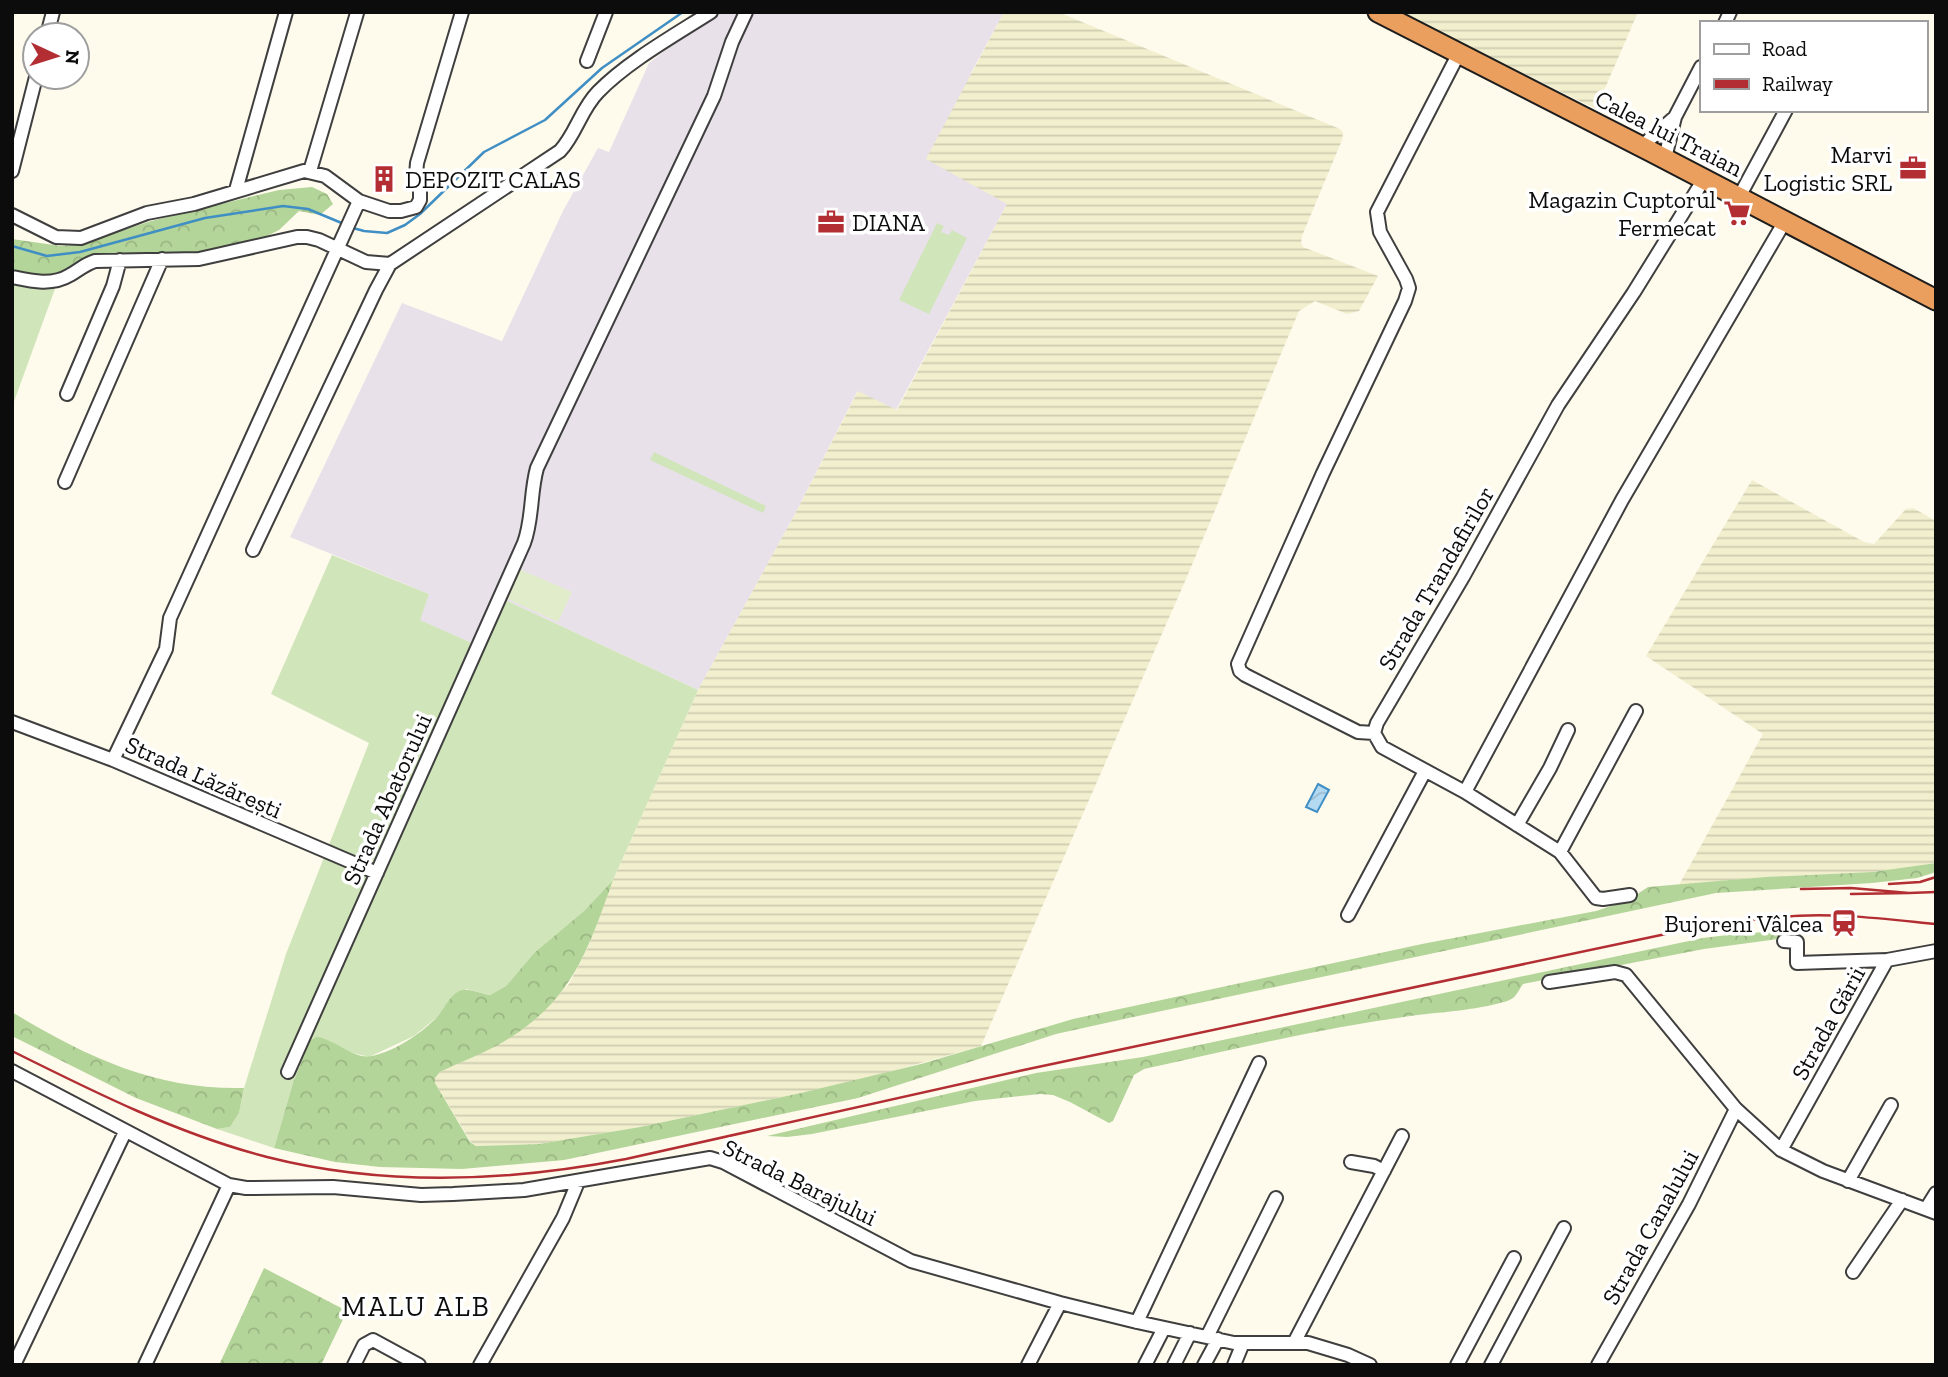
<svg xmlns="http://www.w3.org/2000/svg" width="1948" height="1377" viewBox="0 0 1948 1377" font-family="'Zilla Slab',serif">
<defs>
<pattern id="farmland-rules" width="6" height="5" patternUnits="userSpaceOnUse" patternTransform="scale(1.75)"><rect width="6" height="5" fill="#f2efce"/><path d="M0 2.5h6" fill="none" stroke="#ceccb0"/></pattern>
<pattern id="forest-crowns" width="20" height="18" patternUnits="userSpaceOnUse" patternTransform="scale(1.75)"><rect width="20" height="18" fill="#b4d599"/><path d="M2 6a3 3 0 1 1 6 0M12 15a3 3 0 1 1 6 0" fill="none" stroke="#9ab683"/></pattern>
<pattern id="water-waves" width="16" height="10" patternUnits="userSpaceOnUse" patternTransform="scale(1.75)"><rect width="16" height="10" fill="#b4daf2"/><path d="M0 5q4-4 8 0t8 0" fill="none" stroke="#9abace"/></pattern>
</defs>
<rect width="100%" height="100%" fill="#fefaec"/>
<path fill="#e9e1ea" d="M723 12H1004L971 73 1007 204 896 410 857 392 794 516 698 690 503 599 481 647 419 620 429 594 290 537 402 303 502 341 563 211 598 148 609 152 649 63 701 22Z"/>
<path fill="url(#farmland-rules)" d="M1004 12H1058L1340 129 1343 133 1342 140 1302 236 1301 243 1303 247 1378 276 1359 311 1347 314 1315 301 1299 311 1186 579 981 1046 857 1081 640 1127 539 1144 476 1146 471 1142 435 1083V1078L440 1072 514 1035 531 1023 569 984 588 947 613 880 698 690 794 516 858 391 897 410 1007 204 926 159Z
M1399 12H1638L1596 109Z
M1752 480 1864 542 1874 544 1906 509 1913 508 1936 521V863L1872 872 1765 877 1679 885 1763 734 1646 656Z"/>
<path fill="#d0e5b9" d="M937 223 944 226 941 232 949 235 952 230 967 238 929 314 899 300Z
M12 272 60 275 12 407Z
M654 452 766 506 763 513 650 460Z
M332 555 429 594 420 620 481 647 503 599 698 690 613 880 585 910 534 953 506 986 490 995 466 989 449 1001 437 1017 414 1036 369 1057 310 1042 293 1083 274 1148 217 1129 230 1127 239 1113 244 1088 286 954 369 743 271 694Z"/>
<path fill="url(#forest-crowns)" d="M312 187 327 194 333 204 320 215 299 211 279 230 255 242 193 255 127 253 99 257 49 278 12 272V239L61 246 81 244 151 221 279 190Z
M1936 863V872L1917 878 1872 883 1716 893 1124 1019 1056 1034 858 1098 564 1160 462 1169 380 1167 335 1162 274 1148 293 1083 310 1041 316 1037C334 1038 353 1060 372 1056 395 1051 421 1034 437 1017 445 1008 451 992 463 990 471 989 482 994 490 995L506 986 534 953 585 910 613 880C586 956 570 1006 494 1047 477 1056 458 1063 440 1072L435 1078V1083L470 1142 476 1146 539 1144 640 1127 801 1093 921 1064 1073 1019 1422 944 1596 911 1627 901 1648 887 1765 877 1872 872Z
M1800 931 1793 937 1704 949 1523 984C1520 988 1517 995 1513 998 1502 1006 1450 1012 1435 1013 1337 1024 1240 1048 1144 1069L1134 1075 1113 1121 1109 1123 1070 1102 1053 1095 1040 1094 975 1101 812 1134 787 1137 767 1136 1036 1073 1143 1057 1703 938 1744 933Z
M12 1012C86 1057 156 1090 244 1088L239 1113 230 1127 217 1129 136 1098 12 1036Z
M264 1268 347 1311 321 1365H219Z"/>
<path fill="#e1edca" d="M519 569 572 592 558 622 506 598Z"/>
<path fill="url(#water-waves)" stroke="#408fc4" stroke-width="2" d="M1318 784 1329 790 1317 812 1306 807Z"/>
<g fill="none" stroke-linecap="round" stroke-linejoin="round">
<path stroke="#408fc4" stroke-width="2.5" d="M353 228 364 231 387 233 405 225 420 214 484 152 545 120 602 68 683 12
M12 246 47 256 80 252 205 218 283 206 308 209 344 224"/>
<defs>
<path id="minor" d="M1725 23 1730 12
M47 35 53 12
M587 61 606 12
M1642 146 1675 117
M1665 158 1675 117 1701 67
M12 171 36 77
M310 171 357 13
M236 190 286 12
M1739 197 1786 110
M12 215 56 237 81 238 147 213 194 204 304 171 325 176 359 201 389 211H401L416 207 420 200V190L416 175 417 163 462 12
M12 277C31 281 52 286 70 275 79 270 85 264 95 261L199 259 297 237H307L319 240 366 262 390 264 560 151C576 134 581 109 598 92 627 62 675 35 711 12
M67 394 113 286 120 260
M65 482 162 259
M253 550 376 290 390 264
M12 722 113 760 377 873
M1374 733 1358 732 1245 675 1240 671 1238 664 1323 473 1405 301 1409 288 1406 279 1380 232 1377 212 1459 53
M113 760 166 649 170 618 359 201
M1465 792 1622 500 1785 221
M1517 825 1550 768 1568 730
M1560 852 1636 711
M1630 895 1603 899 1596 898 1560 852 1465 792 1382 747 1374 733 1377 723 1463 577 1558 405 1634 292 1704 179
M1348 915 1425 771
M1784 941 1797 942V963L1887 960
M1549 982 1615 972 1626 975 1736 1109 1781 1150 1823 1171 1936 1213
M12 1071 229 1185 246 1188 333 1187 421 1195 453 1194 524 1190 710 1158 723 1162 911 1261 1060 1303 1137 1322 1234 1343H1308L1348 1355 1370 1365
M288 1072 524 543C533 519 530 493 537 468L714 96 732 42 746 12
M1781 1150 1887 960 1936 951
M1351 1162 1374 1166 1384 1171
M1848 1181 1891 1105
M1926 1209 1936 1193
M1853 1272 1902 1200
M1137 1322 1259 1063
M1207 1337 1276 1198
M1295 1341 1402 1136
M14 1365 125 1132
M145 1365 229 1185
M354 1365 364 1345 373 1340 419 1365
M480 1365 563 1218 578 1182
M1028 1365 1060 1303
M1145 1365 1164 1328
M1174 1365 1190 1333
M1204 1365 1218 1339
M1234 1365 1243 1343
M1457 1365 1514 1258
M1491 1365 1564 1228
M1598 1365 1689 1204 1736 1109"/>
<path id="highway" d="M1378 12 1652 152 1936 300"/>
</defs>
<use href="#minor" stroke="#3f3f3f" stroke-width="16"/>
<use href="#highway" stroke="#1d1d1d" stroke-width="23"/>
<use href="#minor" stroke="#fff" stroke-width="12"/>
<use href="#highway" stroke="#ea9f5e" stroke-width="19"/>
<path stroke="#b22e33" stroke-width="2.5" d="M1889 884 1920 882 1936 877
M1801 889 1851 888 1909 893 1851 894
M1909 893 1936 892
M12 1051C94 1092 178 1134 267 1157 385 1187 507 1182 626 1159L1019 1071 1680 931C1713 926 1747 920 1781 917 1832 912 1885 919 1936 924"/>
</g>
<defs>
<symbol id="office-bare" viewBox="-9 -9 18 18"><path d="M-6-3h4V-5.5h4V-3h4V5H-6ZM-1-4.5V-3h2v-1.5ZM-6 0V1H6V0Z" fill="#b22e33" stroke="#fff" stroke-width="2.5" paint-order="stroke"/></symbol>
<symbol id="building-bare" viewBox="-9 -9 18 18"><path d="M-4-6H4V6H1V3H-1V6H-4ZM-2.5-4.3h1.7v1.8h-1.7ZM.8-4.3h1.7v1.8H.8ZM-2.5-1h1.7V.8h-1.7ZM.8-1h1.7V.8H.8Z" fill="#b22e33" stroke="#fff" stroke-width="2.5" paint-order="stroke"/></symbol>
<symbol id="supermarket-bare" viewBox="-9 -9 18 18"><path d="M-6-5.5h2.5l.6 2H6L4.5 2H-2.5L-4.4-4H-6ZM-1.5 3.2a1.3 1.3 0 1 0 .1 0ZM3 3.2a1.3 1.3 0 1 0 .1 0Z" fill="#b22e33" stroke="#fff" stroke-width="2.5" paint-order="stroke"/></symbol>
<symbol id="station-bare" viewBox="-9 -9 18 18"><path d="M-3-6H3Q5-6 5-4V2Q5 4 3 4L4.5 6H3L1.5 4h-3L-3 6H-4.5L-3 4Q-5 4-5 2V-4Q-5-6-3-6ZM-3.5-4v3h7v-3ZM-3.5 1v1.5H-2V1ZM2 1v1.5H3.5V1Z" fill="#b22e33" stroke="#fff" stroke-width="2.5" paint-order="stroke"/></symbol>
</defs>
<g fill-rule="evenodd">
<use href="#office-bare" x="1894" y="149" width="38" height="38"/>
<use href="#building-bare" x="365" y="160" width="38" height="38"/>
<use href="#supermarket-bare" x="1718" y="194" width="38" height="38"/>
<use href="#office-bare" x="812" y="203" width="38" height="38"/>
<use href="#station-bare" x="1825" y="904" width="38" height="38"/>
</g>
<g text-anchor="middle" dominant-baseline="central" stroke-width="7" stroke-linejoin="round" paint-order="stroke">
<g font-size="24" fill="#0c0c0c" stroke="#fff">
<text transform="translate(1669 133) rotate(27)">Calea lui Traian</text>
<text transform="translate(1436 578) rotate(-60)">Strada Trandafirilor</text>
<text transform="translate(204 777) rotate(24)">Strada Lăzărești</text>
<text transform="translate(387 799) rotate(-66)">Strada Abatorului</text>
<text transform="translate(1828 1023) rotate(-61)">Strada Gării</text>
<text transform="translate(800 1182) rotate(26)">Strada Barajului</text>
<text transform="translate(1650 1227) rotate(-61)">Strada Canalului</text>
</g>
<g font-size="24" fill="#0c0c0c" stroke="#fff" text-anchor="end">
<text x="1892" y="154">Marvi<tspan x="1892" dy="28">Logistic SRL</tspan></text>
<text x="405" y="179" text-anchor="start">DEPOZIT CALAS</text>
<text x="1716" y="199">Magazin Cuptorul<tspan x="1716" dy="28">Fermecat</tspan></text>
<text x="852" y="222" text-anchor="start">DIANA</text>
<text x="1823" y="923">Bujoreni Vâlcea</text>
</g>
<g font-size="28" letter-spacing="2" fill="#0c0c0c" stroke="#fff">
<text x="416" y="1306">MALU ALB</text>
</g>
</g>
<rect width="1948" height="1377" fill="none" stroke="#0c0c0c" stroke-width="28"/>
<rect x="1700" y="21" width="228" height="91" fill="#ffffff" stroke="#9e9e9e" stroke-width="2"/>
<rect x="1714" y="44" width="35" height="10" fill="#ffffff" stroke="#9e9e9e" stroke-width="2"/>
<text x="1762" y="56" font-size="21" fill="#0c0c0c">Road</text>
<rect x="1714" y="79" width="35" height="10" fill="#b22e33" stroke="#9e9e9e" stroke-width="2"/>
<text x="1762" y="91" font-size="21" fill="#0c0c0c">Railway</text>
<g transform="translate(56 56) rotate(94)"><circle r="33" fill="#ffffff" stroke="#9e9e9e" stroke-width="2"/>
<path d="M0-5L12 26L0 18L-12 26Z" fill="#b22e33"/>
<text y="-10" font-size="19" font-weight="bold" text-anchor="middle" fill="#0c0c0c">N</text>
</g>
</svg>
